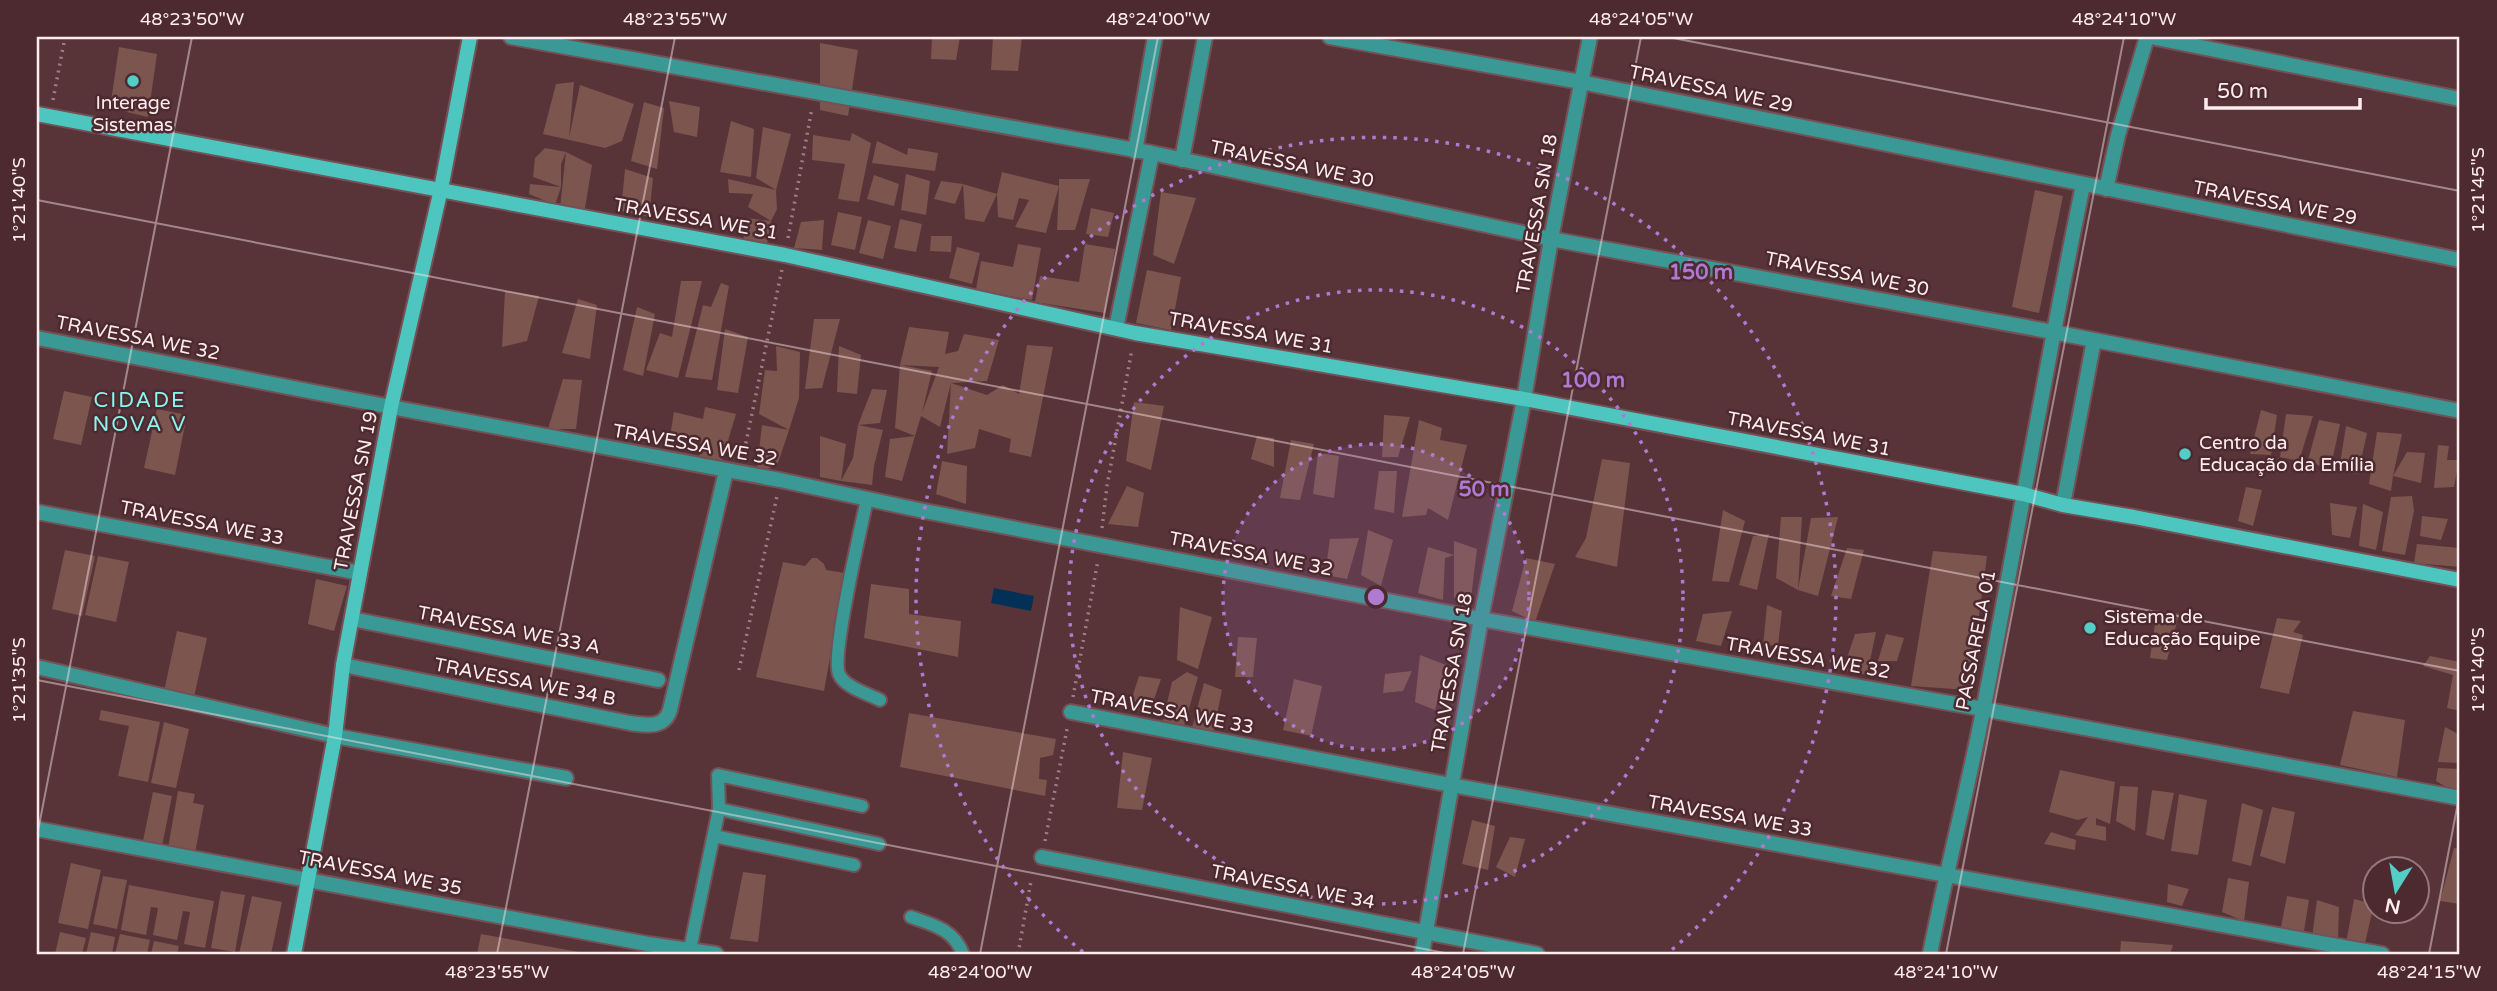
<svg xmlns="http://www.w3.org/2000/svg" width="2497" height="991" viewBox="0 0 2497 991" font-family="'Varela Round',sans-serif">
<rect width="100%" height="100%" fill="#583439"/>
<path fill="#033057" d="M994 588 1034 596 1031 611 991 603Z"/>
<path fill="#7c554f" d="M932 37H960L956 60 931 59Z
M993 37H1022L1018 71 991 70Z
M820 43 858 50 848 116 820 110Z
M119 47 157 54 148 117 110 108Z
M574 82 569 138 580 85 634 104 622 141 605 148 543 134 556 84Z
M669 101 700 107 697 137 674 132Z
M644 102 664 108 657 169 631 161Z
M731 121 754 129 751 177 720 172Z
M763 127 791 134 776 190 756 178Z
M852 133 871 143 859 202 838 199 845 164 812 160 813 135 850 141Z
M877 141 907 155 908 148 938 153 935 171 872 163Z
M545 148 566 152 561 164V187L555 205 529 194 530 184 561 187 533 177 535 158Z
M566 152 592 165 585 208H560Z
M625 169 653 178 649 217 621 211Z
M1002 172 1059 186V179H1090L1075 230H1057L1059 186 1046 233 1015 227 1029 200 1019 198 1013 220 998 217 997 194Z
M906 174 930 181 926 215 901 210Z
M874 175 899 184 894 206 867 199Z
M728 179 776 190 777 209 771 221 767 244 743 241 747 218 771 221 748 207 753 194 729 193Z
M941 181 963 184 955 204 934 199Z
M963 184 997 194 984 222 965 219Z
M2035 190 2063 196 2039 313 2012 307Z
M1161 192 1196 198 1174 264 1153 255Z
M1091 208 1114 213 1108 237 1086 234Z
M838 212 862 217 855 250 831 245Z
M900 219 922 224 916 252 894 248Z
M824 220 822 250 794 248 801 222Z
M868 220 891 226 883 259 859 253Z
M931 236H952L951 252 930 251Z
M1018 244 1041 248 1032 300 976 290 981 261 1013 267Z
M1085 244 1115 249 1105 313 1035 302 1040 276 1079 282Z
M957 247 980 253 972 284 949 278Z
M1147 270 1181 277 1171 330 1136 323Z
M681 281H702L678 378 646 370 660 333 672 337Z
M721 283 729 286 712 380 685 377 703 305 711 307Z
M505 291 539 296 527 341 502 347Z
M578 299 597 305 590 359 562 353Z
M637 307 655 314 643 376 623 370Z
M814 319H840L822 388 805 389Z
M909 327 949 332 945 354 958 351 964 334 999 340 987 381 951 383 987 395 1003 385 1019 394 1027 345 1053 347 1031 457 1009 452 1011 439 979 429 975 448 947 454 951 383 940 427 921 416 915 436 895 428 900 365 932 371 922 413 939 367 900 365Z
M725 329 748 337 738 393 717 390Z
M776 346 800 352 799 398 789 430 759 414 765 370 777 371Z
M839 346 861 355 857 394 837 392Z
M563 379 582 380 576 429H548Z
M872 389 887 390 880 423 858 425Z
M64 391 92 397 81 445 53 439Z
M1134 402 1164 406 1151 470 1126 461Z
M705 407 736 414 721 464 699 458 701 438 670 437 674 412 703 419Z
M157 409 187 415 175 475 144 468Z
M2261 410 2277 415 2271 455 2250 454Z
M2286 414 2313 416 2299 461 2280 457Z
M1384 415 1410 417 1398 457H1382Z
M1419 420 1442 428 1440 440 1467 445 1448 520 1428 508 1426 515 1402 517Z
M2319 420 2340 424 2330 471 2308 460Z
M762 425 789 430 778 463 756 476Z
M858 425 883 430 874 466 872 485 841 481 820 477V436L846 444 841 481 853 458Z
M2346 426 2367 433 2358 474 2339 470Z
M2377 432 2402 434 2393 476 2407 452 2425 453 2421 483 2393 476 2391 491 2369 484Z
M915 436 902 481 885 477 890 439Z
M1257 436 1274 438V467L1251 459Z
M1291 440 1314 444 1300 500 1280 498Z
M2438 445 2449 446 2447 460H2459L2454 487 2434 488Z
M1318 453 1339 456 1334 498 1313 494Z
M1602 459 1630 463 1617 567 1575 557 1586 538Z
M942 461 967 466 966 504 936 494Z
M1379 471H1397L1394 513 1374 509Z
M1127 486 1144 493 1138 527 1108 524Z
M2246 487 2262 490 2253 526 2238 521Z
M2412 496 2414 511 2405 555 2382 551 2391 497Z
M2330 503 2357 507 2350 538 2332 535Z
M2363 504 2383 512 2376 550 2359 546Z
M1723 510 1745 521 1729 582 1712 581Z
M2422 516 2448 519 2441 540 2420 536Z
M1781 517H1802L1798 590 1811 518 1838 517 1818 596 1798 590 1776 578Z
M1368 530 1393 540 1381 586 1361 575Z
M1769 534 1757 590 1739 585 1753 536Z
M1359 538 1347 579 1325 575 1330 539Z
M1454 541 1477 549 1471 598H1454V555L1445 558 1443 600 1418 593 1428 547 1454 555Z
M2417 544 2460 548V567L2414 563Z
M1847 548 1864 550 1851 599 1831 596Z
M65 550 95 556 82 616 52 609Z
M1933 551 1987 556 1969 690 1911 686Z
M98 556 129 562 116 622 85 615Z
M812 558H817L824 564 826 570 845 573 824 691 756 677 783 562 805 566Z
M1526 558 1555 564 1535 622 1512 611Z
M316 579 347 586 334 631 308 624Z
M871 584 909 589V614L961 621 958 657 864 638Z
M1767 605 1782 611 1778 645 1763 646Z
M1180 607 1212 617 1198 669 1177 660Z
M2157 610 2179 614 2167 660 2150 658Z
M1732 611 1721 646 1696 641 1703 614Z
M2277 618 2301 621 2293 632 2303 635 2289 694 2260 688Z
M177 631 207 638 194 697 164 691Z
M1876 632 1867 675 1843 670 1855 634Z
M1886 634 1904 638 1897 661H1878Z
M1238 637 1257 638 1253 677H1235Z
M1420 655 1446 665 1435 710 1415 702Z
M2430 656 2460 662V711L2447 708 2453 675 2423 666Z
M1412 671 1403 691 1383 693 1385 674Z
M1187 672 1198 677 1182 733 1161 729 1172 682Z
M1139 676 1161 679 1149 714 1129 707Z
M1294 679 1322 686 1311 736 1283 730Z
M1204 683 1222 690 1212 739 1192 728Z
M101 710 160 722 148 782 118 776 129 726 99 720Z
M2353 711 2405 720 2397 777 2340 765Z
M909 713 1056 739 1053 755 1040 758 1039 779 1047 780 1045 796 900 767Z
M164 722 189 729 176 788 151 783Z
M2445 727 2460 735V763L2438 762Z
M1123 752 1152 758 1142 810 1117 808Z
M2438 768 2460 769V783L2456 793 2436 781Z
M2060 770 2115 782 2110 824 2096 818V825L2106 827V841L2075 835 2088 817 2078 820 2049 812Z
M2120 786 2138 787 2135 831 2116 821Z
M2152 790 2174 793 2164 840 2146 835Z
M178 791 195 794 193 803 204 805 195 853 168 848Z
M153 792 172 796 162 846 143 841Z
M2179 794 2207 800 2198 855 2171 851Z
M2242 803 2263 810 2251 866 2232 861Z
M2272 807 2295 812 2285 864 2260 856Z
M1472 820 1495 826 1488 870 1462 864Z
M2051 832 2076 840 2075 850 2044 844Z
M1510 837 1525 839 1515 877 1496 867Z
M2454 848 2460 849V904L2440 901Z
M71 863 101 870 88 929 58 923Z
M743 872 766 875 758 942 730 939Z
M103 876 127 880 117 929 93 924Z
M2228 878 2249 882 2244 921 2222 912Z
M2168 884 2189 889 2182 906 2167 902Z
M129 885 214 901 205 948 184 944 190 912 183 911 177 940 153 935 158 908 151 907 146 935 121 930Z
M221 891 245 895 235 952 211 948Z
M252 896 282 902 271 954H239Z
M2287 896 2309 900 2303 937 2280 932Z
M2354 899 2374 904 2365 943H2346Z
M2317 900 2339 907 2338 938 2312 937Z
M60 932 86 938 82 954H55Z
M91 932 115 937 112 954H86Z
M120 934 150 940 147 954H115Z
M481 934 584 953V954H477Z
M154 941 179 946 177 954H151Z
M2121 941 2149 943 2173 945 2170 954H2120Z"/>
<g fill="none" stroke-linecap="round" stroke-linejoin="round">
<defs>
<path id="service" d="M867 499C861 528 831 654 839 674 844 687 868 694 880 700
M719 809 879 844
M714 836 854 865
M911 917C934 925 954 930 963 954
M690 949 719 809 718 775 862 806"/>
<path id="minor" d="M511 37 1152 153 1551 239 2053 332 2460 411
M1330 37 1581 82 2460 260
M2151 37 2460 99
M1135 151 1155 37
M1182 160 1205 37
M2106 189 2118 135 2147 37
M1116 328 1152 153
M2063 505 2094 340
M37 512 360 573
M352 619 658 680
M343 665 630 723C646 725 664 729 670 710L726 471
M37 667 335 736 566 778
M1071 712 1451 785 2382 954
M37 829 648 944 716 954
M1042 857 1537 954
M1930 954C1946 871 1968 789 1984 706 2018 532 2047 358 2083 185"/>
<path id="tertiary" d="M37 338 391 407 780 480 919 510 1481 619 1983 709 2460 798
M1422 954 1481 619 1524 399 1551 239 1590 37"/>
<path id="secondary" d="M37 114 785 255 1135 333 1524 399 2023 494 2063 505 2134 517 2460 580
M294 954 335 736 343 665 391 407 441 189 470 37"/>
</defs>
<use href="#service" stroke="#735156" stroke-width="16"/>
<use href="#minor" stroke="#735156" stroke-width="18"/>
<use href="#tertiary" stroke="#735156" stroke-width="18"/>
<use href="#secondary" stroke="#735156" stroke-width="18"/>
<path stroke="#9c7f82" stroke-width="3.5" stroke-dasharray="2 5" stroke-linecap="butt" d="M53 100 65 37
M788 238 812 108
M743 457 782 269
M1102 528 1107 486 1132 349
M739 670 777 496
M1073 697 1098 560
M1045 841 1067 729
M1018 954 1031 881"/>
<use href="#service" stroke="#3a9994" stroke-width="12"/>
<use href="#minor" stroke="#3a9994" stroke-width="14"/>
<use href="#tertiary" stroke="#3a9994" stroke-width="14"/>
<use href="#secondary" stroke="#4dc6bf" stroke-width="14"/>
</g>
<path fill="none" stroke="#ffecee" stroke-width="2" stroke-opacity="0.45" d="M1668 37 2460 191M37 200 2460 671M37 680 1450 954M37 836 192 37M497 954 675 37M980 954 1158 37M1463 954 1641 37M1946 954 2124 37M2429 954 2460 792"/>
<circle cx="1376" cy="597" r="153" fill="#b079d2" fill-opacity=".12"/>
<g fill="none" stroke="#b079d2" stroke-width="3.5" stroke-dasharray="3.5 7">
<circle cx="1376" cy="597" r="153"/>
<circle cx="1376" cy="597" r="307"/>
<path d="M1083 952A460 460 0 1 1 1669 952"/>
</g>
<g fill="#54cdc7" stroke="#4c2a2f" stroke-width="2.5">
<circle cx="133" cy="81" r="7"/>
<circle cx="2185" cy="454" r="7"/>
<circle cx="2090" cy="628" r="7"/>
</g>
<g text-anchor="middle" dominant-baseline="central" stroke-width="5" stroke-linejoin="round" paint-order="stroke">
<g font-size="19" fill="#ffecee" stroke="#4c2a2f">
<text transform="translate(1711 89) rotate(12)">TRAVESSA WE 29</text>
<text transform="translate(1292 164) rotate(12)">TRAVESSA WE 30</text>
<text transform="translate(2275 203) rotate(11)">TRAVESSA WE 29</text>
<text transform="translate(1537 214) rotate(-80)">TRAVESSA SN 18</text>
<text transform="translate(696 219) rotate(10)">TRAVESSA WE 31</text>
<text transform="translate(1847 274) rotate(11)">TRAVESSA WE 30</text>
<text transform="translate(1251 333) rotate(10)">TRAVESSA WE 31</text>
<text transform="translate(138 338) rotate(11)">TRAVESSA WE 32</text>
<text transform="translate(1809 434) rotate(11)">TRAVESSA WE 31</text>
<text transform="translate(695 445) rotate(10)">TRAVESSA WE 32</text>
<text transform="translate(356 491) rotate(-79)">TRAVESSA SN 19</text>
<text transform="translate(202 523) rotate(11)">TRAVESSA WE 33</text>
<text transform="translate(1251 554) rotate(11)">TRAVESSA WE 32</text>
<text transform="translate(509 630) rotate(11)">TRAVESSA WE 33 A</text>
<text transform="translate(1976 640) rotate(-79)">PASSARELA 01</text>
<text transform="translate(1808 658) rotate(10)">TRAVESSA WE 32</text>
<text transform="translate(1452 673) rotate(-80)">TRAVESSA SN 18</text>
<text transform="translate(525 682) rotate(11)">TRAVESSA WE 34 B</text>
<text transform="translate(1172 712) rotate(11)">TRAVESSA WE 33</text>
<text transform="translate(1730 816) rotate(10)">TRAVESSA WE 33</text>
<text transform="translate(380 873) rotate(11)">TRAVESSA WE 35</text>
<text transform="translate(1293 887) rotate(11)">TRAVESSA WE 34</text>
</g>
<g font-size="19" fill="#ffecee" stroke="#4c2a2f" text-anchor="start">
<text x="133" y="103" text-anchor="middle">Interage<tspan x="133" dy="22">Sistemas</tspan></text>
<text x="2199" y="443">Centro da<tspan x="2199" dy="22">Educação da Emília</tspan></text>
<text x="2104" y="617">Sistema de<tspan x="2104" dy="22">Educação Equipe</tspan></text>
</g>
<g font-size="21" letter-spacing="2" fill="#8bf6ef" stroke="#4c2a2f">
<text x="140" y="400">CIDADE<tspan x="140" dy="24">NOVA V</tspan></text>
</g>
</g>
<circle cx="1376" cy="597" r="10" fill="#b079d2" stroke="#4c2a2f" stroke-width="3.5"/>
<g font-size="21" text-anchor="middle" font-weight="bold" fill="#b079d2" stroke="#4c2a2f" stroke-width="5" stroke-linejoin="round" paint-order="stroke">
<text x="1701" y="279">150 m</text>
<text x="1593" y="387">100 m</text>
<text x="1484" y="496">50 m</text>
</g>
<rect width="2497" height="991" fill="none" stroke="#4c2a2f" stroke-width="77"/>
<g transform="translate(2396 890) rotate(191)"><circle r="33" fill="#4c2a2f" stroke="#94787b" stroke-width="2"/>
<path d="M0-5L12 26L0 18L-12 26Z" fill="#54cdc7"/>
<text y="-10" font-size="19" font-weight="bold" text-anchor="middle" fill="#ffecee">N</text>
</g>
<path d="M2206 98v10h154v-10" fill="none" stroke="#ffecee" stroke-width="3.5"/>
<text x="2217" y="98" font-size="21" fill="#ffecee" stroke="#4c2a2f" stroke-width="5" paint-order="stroke">50 m</text>
<rect x="38" y="38" width="2420" height="915" fill="none" stroke="#ffecee" stroke-width="2.5"/>
<g font-size="18" text-anchor="middle" fill="#ffecee">
<text x="192" y="25">48°23'50"W</text>
<text x="675" y="25">48°23'55"W</text>
<text x="1158" y="25">48°24'00"W</text>
<text x="1641" y="25">48°24'05"W</text>
<text x="2124" y="25">48°24'10"W</text>
<text transform="translate(2478 190) rotate(-90)" y="6">1°21'45"S</text>
<text transform="translate(19 200) rotate(-90)" y="6">1°21'40"S</text>
<text transform="translate(2478 670) rotate(-90)" y="6">1°21'40"S</text>
<text transform="translate(19 680) rotate(-90)" y="6">1°21'35"S</text>
<text x="497" y="978">48°23'55"W</text>
<text x="980" y="978">48°24'00"W</text>
<text x="1463" y="978">48°24'05"W</text>
<text x="1946" y="978">48°24'10"W</text>
<text x="2429" y="978">48°24'15"W</text>
</g>
</svg>
